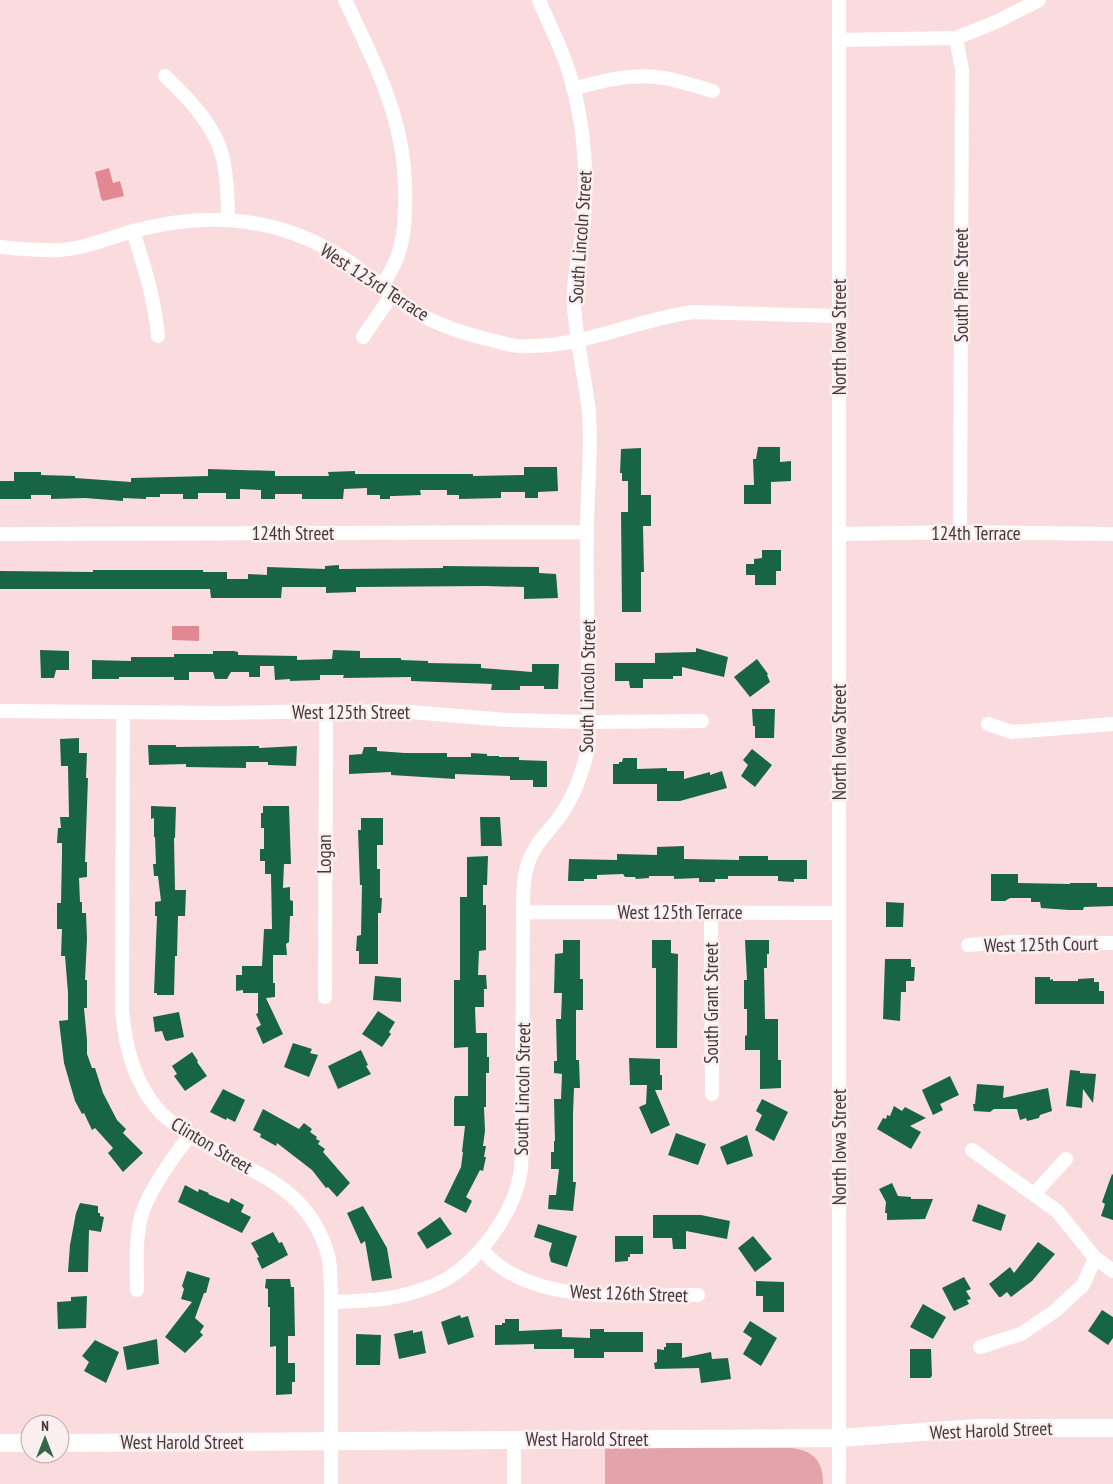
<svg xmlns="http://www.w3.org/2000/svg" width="1113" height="1484" viewBox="0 0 1113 1484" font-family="'PT Sans Narrow',sans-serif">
<rect width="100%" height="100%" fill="#fadcde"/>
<path fill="#e2a4aa" d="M669 1447 792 1448C814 1451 823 1461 823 1484H605V1448Z"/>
<path fill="#e38793" d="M109 168 113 183 120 181 124 196 103 201 101 198 95 172Z
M172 626H199V641L172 640Z"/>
<path fill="#186544" d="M758 447H780V462L791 461V481L771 482V504H744V485H754L753 459H756Z
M641 448V495H651V526H643L644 572H641V612H622L621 512H628V481H622V473H620L621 449Z
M524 467H557L558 491 538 492V498H525V492H501V498L459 499V495H447V490H420L421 495 394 496H390V499H380V495H367V488L344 489 343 499H302V494H275V499H261V490L240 489V499H226V493H198V499H183V494H160V497H146V499L123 498V501L85 498 51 499V495H31V499H0V481H14V472H41V475L75 476V478L131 482V478L208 476V469L275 471V476H329L328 472 355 471V474H473V476L524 475Z
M762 550H781V571H776V585H755V575H746V564H754V559L762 558Z
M339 565V569L443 568V566L539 567V573L556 574 558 598 524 599V587L485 586 356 587V592L326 593V587H282L281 598H211L210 589H0V571L93 572V570H203V572H227V579H248V574L267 575V567L325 569V566Z
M696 648 728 657 724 677 682 667V676H673V679H643V688H630L629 681H615V663H655V653L696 652Z
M40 650 69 651V670H56L54 678H41Z
M333 650 360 651V658H401V660L428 661V663L481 664V668L532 672V664H559L558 689H544V686H520V690H491L492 684 411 681V677L343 678 344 675H320V680L290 681V679L275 680 274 666H260V677H249V672H231L227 679H215L213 672H189V680H174V677H119V679H92V660L131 661V657H174V654H213V651H234L238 652V655L297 656V660L332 659Z
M757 659 768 674 767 675 770 682 750 697 734 677Z
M752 709H775L774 738H755V726H753Z
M79 738V753H87L86 778H88L85 862H87V877L79 878 80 902H82V913H86L87 939 85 980H87V1008H84L87 1040V1054L92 1068H95L103 1093 117 1120 126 1129 123 1133 143 1153 123 1172 108 1153 113 1148 95 1128 92 1130 84 1113 82 1114 75 1101 64 1063 59 1021 68 1020V993L65 956H61L62 929H57V903H61L62 854V843H57L58 828H61L60 817H69L68 766H61L60 739Z
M148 745H176V747L259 746V748L297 746 296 766 268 765V762H246V768L186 767V764L149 765Z
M364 747H377V751L405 753H447V757H471V753L487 754V756H499V757H519V760L547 761V787H533V780H510V776L455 774V779L391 775V772L349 774V755L362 754Z
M752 749 772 765 755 787 741 776 748 765 743 760Z
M623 758H637V769L667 768V771H684V779L710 772V775L722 771 727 788 680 801H657V784H613V764H619V762H622Z
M151 806 176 807 175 838H174L175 890H186L185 916H178L177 956H175L174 995H157V993H154L157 916H155V902L161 901 158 876H154L153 864H156L155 837H154V818L151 819Z
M263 806H289L291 864H284L283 888 290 887V900L293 901V916H290L289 942 286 944 287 955H273V983H275V997L266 998 283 1034 263 1044 256 1028 261 1025 256 1014 258 1013V993H243V990L236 991V975H242V966H262L264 929H272L271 874H265V861H260V849H264V828H261V813H263Z
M480 817H500L502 846H481Z
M361 818H383V845H377V869H380V898H382L381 913H378V964H359V951H356L357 936 361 935 362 885H360L358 830H361Z
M684 846V859L739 860V856H768V860H807V879H794V882L778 881V876H728V879H715V882H699V878L674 879V876H649V878L636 879 635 877H625L623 874 597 875V879H584V881H568L569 859 617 860V854L657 855V847Z
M488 856 487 885H483V905H486V950L479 951 478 975H486L487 989H484V1007H475L476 1033H487V1057H489V1073H486V1107H484L485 1131 483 1146H486L484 1157H486L483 1171 480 1170 466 1197 472 1201 466 1213 444 1202 461 1167 463 1152H462L465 1126H454V1099L455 1096H468V1047L454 1048V980H460V897H467V857Z
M991 874H1018V883L1070 884V883H1097V887H1113V906L1084 907 1083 910H1069L1041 908 1040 902H1031V898H1010L1005 901H991Z
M886 902 904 903 903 927H886Z
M563 940H580V979H583V1010H576V1060H579L580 1088H574L573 1114V1182H576L573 1211 548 1209 549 1195H556L559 1169H551V1152H554V1141H555L554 1099H561L562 1074 554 1073V1061H557L556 1019H561L562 993H554L555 954 563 953Z
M652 940H671V953L678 954 677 1048H656V968H652Z
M745 940H769V954H767V968H764L765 1019H778V1060H781V1088L760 1089V1050H745V1036L747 1035V1009H744V980H747Z
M885 959H911V967H915L914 981H906V992H901L900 1021 883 1019Z
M375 976 401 978V1002L373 1000Z
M1035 977H1050V980L1053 979V981H1078V979L1094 978V982H1099V991H1104V1004H1035Z
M378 1011 395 1022 389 1032 391 1034 382 1047 362 1034Z
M179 1012 184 1037 167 1041 165 1040 162 1031 155 1032 153 1017Z
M293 1043 312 1049 310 1053 318 1055 309 1077 284 1067Z
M361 1050 368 1065 366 1066 371 1074 338 1089 328 1066Z
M192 1052 198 1061 197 1062 207 1076 185 1091 174 1076 177 1074 172 1066Z
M629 1058 660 1059V1075H662V1090H655L670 1125 651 1134 639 1107 646 1104 647 1085H630Z
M1070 1070 1080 1071V1073L1096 1074 1093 1103 1083 1089 1082 1108 1066 1106Z
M950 1076 959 1095 940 1104 943 1110 933 1115 922 1090Z
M977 1084 1004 1086 1003 1098 1048 1088 1052 1111 1040 1115 1039 1118 1027 1121 1026 1118 1020 1120 1017 1109H994L990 1112 974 1111 973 1104H975Z
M223 1089 245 1100 235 1122 227 1118 226 1120 210 1112Z
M762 1099 788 1112 774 1141 755 1130 762 1115 756 1111Z
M894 1106 902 1111 905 1107 926 1118 910 1126 921 1132 911 1149 877 1129 883 1118 886 1119 887 1115 890 1116Z
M263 1109 299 1129 304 1123 312 1129 310 1132 317 1137 316 1139 320 1141 318 1144 325 1149 323 1152 350 1183 337 1197 328 1187 326 1188 312 1170 277 1143 276 1146 260 1137 261 1134 253 1130Z
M676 1133 706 1144 698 1165 668 1155Z
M747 1135 753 1156 727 1165 720 1147Z
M1112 1174 1113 1175V1220L1101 1216 1105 1204 1102 1202Z
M892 1183 898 1196 911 1197V1199H933L925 1219 887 1220V1213H885L886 1202 879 1189Z
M185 1185 198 1192 199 1189 209 1193 208 1194 229 1203 231 1198 244 1205 241 1212 251 1217 242 1233 178 1202Z
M80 1203 98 1206V1213H100V1216L104 1217 101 1232 89 1230 88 1272H68L70 1245 76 1213Z
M978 1204 1006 1215 1001 1231 972 1221Z
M363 1206 387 1248 392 1278 372 1281 365 1241 361 1244 347 1213Z
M653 1215H701L730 1221 727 1239 686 1231V1249H673L672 1238H653Z
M440 1217 452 1234 427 1249 417 1233Z
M538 1224 577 1236 567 1267 551 1262 549 1254 552 1243 534 1237Z
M273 1232 279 1243 282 1242 288 1255 262 1269 257 1258 259 1257 251 1243Z
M615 1236H643V1254H630V1257H628V1261L615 1262Z
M753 1236 772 1259 755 1272 738 1248Z
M1038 1242 1055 1254 1032 1281 1011 1297 1007 1292 1001 1297H999L989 1284 1010 1267 1014 1273Z
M187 1271 210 1278 206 1293H204L195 1318 204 1326 200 1332 203 1335 185 1353 165 1337 192 1302 181 1299 184 1289 182 1286Z
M964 1277 971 1289 966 1291 971 1299 967 1300 969 1304 954 1311 942 1288Z
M266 1279H290L291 1287H294L295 1336H288V1363H295V1382H292V1394L276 1395V1346L270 1347V1307H268V1289L265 1288Z
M756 1281 784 1282V1312H763V1296H756Z
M87 1296 86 1328 58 1329 57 1302 71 1301V1297Z
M923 1304 946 1317 933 1339 910 1327Z
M1102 1310 1113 1317V1338L1108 1345 1088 1331Z
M460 1315 461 1318 468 1316 474 1337 448 1345 441 1322Z
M505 1319H519V1331L562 1329V1337L590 1338V1329H604V1332H643V1352H604V1358H574V1349H534V1344L495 1345V1325H502V1323H505Z
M750 1321 777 1338 761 1366 743 1354 752 1338 743 1332Z
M413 1330V1333L422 1331 426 1353 399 1359 394 1334Z
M356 1334 381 1335 380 1365H356Z
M157 1339 159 1364 127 1370 123 1347Z
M95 1340 119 1352 106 1383 84 1371 89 1362 82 1356Z
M666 1343H682V1358L711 1352 712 1359 728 1358 731 1379 701 1383 699 1368 655 1369 654 1363 657 1362V1349L664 1350V1347H666Z
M910 1349H931L932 1376 930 1378H910Z"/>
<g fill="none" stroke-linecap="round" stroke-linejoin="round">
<path stroke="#fff" stroke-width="14" d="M345 0C378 70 409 127 405 207 405 225 403 244 396 260 392 270 386 278 382 287
M956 38 962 70 960 532
M839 40 956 38 998 21 1039 0
M165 76C188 98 215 125 223 158 227 178 228 199 228 220
M573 89C601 81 628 74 657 77 676 79 694 86 713 91
M133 231C144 266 155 300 158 336
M0 247C20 249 40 251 60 250 86 248 109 238 133 231 171 221 214 216 253 223 292 229 330 247 362 271 381 285 397 300 416 312 438 325 462 333 487 339 497 341 509 346 520 346 580 349 634 320 693 312L839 316
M363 337 391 296
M0 534 587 532
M839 534 960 532 1113 534
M0 711 224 713 326 711 410 712 507 720 589 722 702 721
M123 712 122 1009C125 1044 132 1076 154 1105 163 1117 176 1126 189 1134 245 1174 306 1179 328 1255 331 1266 330 1279 331 1290V1484
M988 724 1012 732 1113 724
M523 912 838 913
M711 912 712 1094
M968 945 1009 942 1113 943
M325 997 326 711
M972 1150 1057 1211 1095 1258 1113 1271
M1034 1194 1066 1159
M482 1249C487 1255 492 1261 498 1265 549 1304 637 1295 698 1295
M137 1290C137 1266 135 1241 141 1217 148 1191 173 1157 190 1135
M331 1302C358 1301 385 1301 411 1293 421 1290 433 1286 443 1281 478 1262 513 1214 520 1175 522 1167 521 1157 522 1148L523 912C523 896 523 879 528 863 534 845 547 833 558 819 575 796 584 770 589 742 589 671 586 601 587 530 587 492 592 452 589 413 585 377 576 341 574 305 572 276 582 248 584 219 588 168 583 115 567 66 559 43 548 22 539 0
M980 1347 1021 1334 1055 1311 1083 1285 1095 1258
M514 1484V1440
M839 1484V0"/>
<path stroke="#fff" stroke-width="18" d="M0 1443H30
M60 1443 839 1438 976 1428H1113"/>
</g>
<g text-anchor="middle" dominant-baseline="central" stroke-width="5" stroke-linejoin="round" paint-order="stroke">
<g font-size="19" fill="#443839" stroke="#fbeeef">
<text transform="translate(580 237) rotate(-86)">South Lincoln Street</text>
<text transform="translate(375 282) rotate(33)">West 123rd Terrace</text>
<text transform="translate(961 285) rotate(-90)">South Pine Street</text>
<text transform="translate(839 337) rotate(-90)">North Iowa Street</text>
<text x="293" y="533">124th Street</text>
<text x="976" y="533">124th Terrace</text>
<text transform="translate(587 686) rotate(-89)">South Lincoln Street</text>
<text x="351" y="712">West 125th Street</text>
<text transform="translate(839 742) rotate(-90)">North Iowa Street</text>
<text transform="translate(324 854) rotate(-90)">Logan</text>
<text x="680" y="912">West 125th Terrace</text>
<text transform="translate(1041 944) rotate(-1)">West 125th Court</text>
<text transform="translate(711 1003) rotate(-90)">South Grant Street</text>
<text transform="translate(522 1089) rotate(-89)">South Lincoln Street</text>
<text transform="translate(212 1145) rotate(31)">Clinton Street</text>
<text transform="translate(839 1147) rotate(-90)">North Iowa Street</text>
<text transform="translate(629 1293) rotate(2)">West 126th Street</text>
<text transform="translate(991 1430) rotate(-2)">West Harold Street</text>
<text x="587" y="1439">West Harold Street</text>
<text x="182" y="1442">West Harold Street</text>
</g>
</g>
<g transform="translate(45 1439)"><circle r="24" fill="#fbeeef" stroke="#b2a5a6"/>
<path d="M0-4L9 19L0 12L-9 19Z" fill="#33684d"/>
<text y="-8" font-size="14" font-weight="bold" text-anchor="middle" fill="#443839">N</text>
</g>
</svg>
